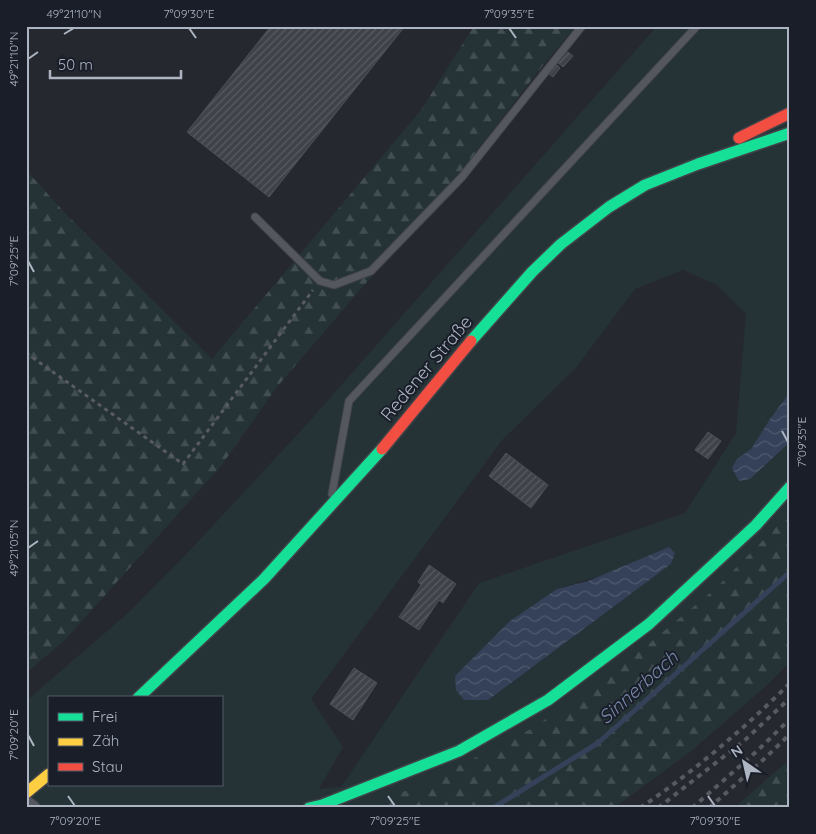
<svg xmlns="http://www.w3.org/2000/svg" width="816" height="834" viewBox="0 0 816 834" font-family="Quicksand,sans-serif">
<defs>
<pattern id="forest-firs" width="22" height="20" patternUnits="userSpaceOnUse" patternTransform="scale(1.25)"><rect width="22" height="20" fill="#253336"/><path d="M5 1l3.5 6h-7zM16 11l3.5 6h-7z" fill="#424e51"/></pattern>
<pattern id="water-waves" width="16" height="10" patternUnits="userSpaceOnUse" patternTransform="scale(1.25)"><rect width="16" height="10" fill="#344158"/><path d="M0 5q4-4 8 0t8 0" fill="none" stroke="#4f5a6e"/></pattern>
<pattern id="building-hatch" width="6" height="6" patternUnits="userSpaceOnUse" patternTransform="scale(1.25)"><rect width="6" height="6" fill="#3f4248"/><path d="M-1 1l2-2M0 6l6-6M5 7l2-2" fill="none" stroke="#585b61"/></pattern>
</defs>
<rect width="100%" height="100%" fill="#25282f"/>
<path fill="#253336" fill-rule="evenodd" d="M657 26H790V392L770 419 751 449 737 459 750 479 790 442V513L716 588 612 674 531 729 417 787 356 808H26V701L128 613 193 547 307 424ZM683 270 717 285 746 314 736 433 685 513 479 583 341 787 319 789 343 747 311 699 503 439 575 369 635 289ZM675 553 671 564 488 700 557 589ZM49 698H221V785H49Z"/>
<path fill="url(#forest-firs)" d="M474 26H576L536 74 461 172 277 387 221 466 64 641 26 673V170L66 214 212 359 421 110Z
M790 513V662L765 687 690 752 614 808H356L417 787 531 729 612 674 716 588Z
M790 759V808H734Z"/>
<path fill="url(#water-waves)" d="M790 392V442L750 479 739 481 732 468 737 459 751 449 770 419Z
M669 547 675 553 671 564 488 700H464L456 690 455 676 510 621 557 589 588 581Z"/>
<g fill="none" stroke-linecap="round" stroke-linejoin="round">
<path stroke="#344158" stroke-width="5" d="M493 808 598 743 790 572"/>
</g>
<path fill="url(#building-hatch)" stroke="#4c5058" d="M271 26H405L269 197 187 132Z
M568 52 573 56 563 67 557 62Z
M557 65 560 68 553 77 549 74Z
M708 432 721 441 708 459 695 450Z
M506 453 548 485 531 508 489 476Z
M429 565 456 584 443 603 439 600 419 630 399 617 421 585 418 582Z
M354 668 377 683 353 720 330 704Z"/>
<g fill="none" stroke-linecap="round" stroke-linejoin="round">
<defs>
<path id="lane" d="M255 217 320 281 334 285 371 271 462 177 582 26
M332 494 349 401 697 26"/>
<path id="street" d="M26 803 33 808"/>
<path id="fast" d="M471 341 532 272 561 244 609 207 645 185 698 164 790 133
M138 698 264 579 382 449
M309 808 322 805 459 751 548 700 649 624 756 525 790 487"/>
<path id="slow" d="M26 793 49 774"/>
<path id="jam" d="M739 138 790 113
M382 449 471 341"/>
</defs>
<use href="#lane" stroke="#414349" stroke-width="9"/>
<use href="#street" stroke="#414349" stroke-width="16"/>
<use href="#fast" stroke="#414349" stroke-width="14"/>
<use href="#slow" stroke="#414349" stroke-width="14"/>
<use href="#jam" stroke="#414349" stroke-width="14"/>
<path stroke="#585c61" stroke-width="3" stroke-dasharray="4 4" stroke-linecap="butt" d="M26 353 183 464 313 290"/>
<use href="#lane" stroke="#54575e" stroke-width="7"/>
<use href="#street" stroke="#54575e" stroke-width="14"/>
<use href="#fast" stroke="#16e098" stroke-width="11"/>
<use href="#slow" stroke="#ffcf43" stroke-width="11"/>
<use href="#jam" stroke="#f24e42" stroke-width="11"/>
<path stroke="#575a61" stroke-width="4" stroke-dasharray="5 5" stroke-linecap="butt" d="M640 808C693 772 744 729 790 683
M658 808 745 740 790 698
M692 808 756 752 790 719
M709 808 763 760 790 734"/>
</g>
<path fill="none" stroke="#adb4c2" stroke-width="2" d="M189 28 196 38M509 28 516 38M64 34 74 28M28 59 38 52M28 261 34 272M782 431 788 442M28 548 38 541M28 735 34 746M68 796 75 806M388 796 395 806M708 796 715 806"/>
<g text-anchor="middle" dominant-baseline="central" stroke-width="4" stroke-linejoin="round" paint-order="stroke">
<g font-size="18" fill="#adb4c2" stroke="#191e29">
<text transform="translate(426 368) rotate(-50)">Redener Straße</text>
</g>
<g font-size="19" font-style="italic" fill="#7788a9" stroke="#191e29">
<text transform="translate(638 687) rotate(-42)">Sinnerbach</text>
</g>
</g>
<rect width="816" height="834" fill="none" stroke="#191e29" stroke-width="55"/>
<rect x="48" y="696" width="175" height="90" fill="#191e29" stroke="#545a66"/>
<rect x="58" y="713" width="25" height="8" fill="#16e098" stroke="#545a66"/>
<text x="92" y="722" font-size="15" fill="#adb4c2">Frei</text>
<rect x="58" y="738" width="25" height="8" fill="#ffcf43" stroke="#545a66"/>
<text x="92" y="746" font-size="15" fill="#adb4c2">Zäh</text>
<rect x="58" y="763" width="25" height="8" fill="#f24e42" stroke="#545a66"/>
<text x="92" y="772" font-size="15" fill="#adb4c2">Stau</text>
<g transform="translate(744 762) rotate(326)" stroke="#191e29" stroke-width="4" paint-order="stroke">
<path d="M0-4L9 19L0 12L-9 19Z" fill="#adb4c2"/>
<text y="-8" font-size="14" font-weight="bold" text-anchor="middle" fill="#adb4c2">N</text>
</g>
<path d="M50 70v8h131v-8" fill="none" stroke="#adb4c2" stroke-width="2.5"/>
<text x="58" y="70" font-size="15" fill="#adb4c2" stroke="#191e29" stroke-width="4" paint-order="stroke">50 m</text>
<rect x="28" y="28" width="760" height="778" fill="none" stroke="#adb4c2" stroke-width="2"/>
<g font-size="12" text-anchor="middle" fill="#adb4c2">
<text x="74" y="18">49°21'10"N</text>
<text x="189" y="18">7°09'30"E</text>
<text x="509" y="18">7°09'35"E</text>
<text transform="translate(14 59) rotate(-90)" y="4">49°21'10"N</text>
<text transform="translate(14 261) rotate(-90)" y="4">7°09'25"E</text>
<text transform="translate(802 442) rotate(-90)" y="4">7°09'35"E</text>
<text transform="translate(14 548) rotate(-90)" y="4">49°21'05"N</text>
<text transform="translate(14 735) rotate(-90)" y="4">7°09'20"E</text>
<text x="75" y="825">7°09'20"E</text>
<text x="395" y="825">7°09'25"E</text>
<text x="715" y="825">7°09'30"E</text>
</g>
</svg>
